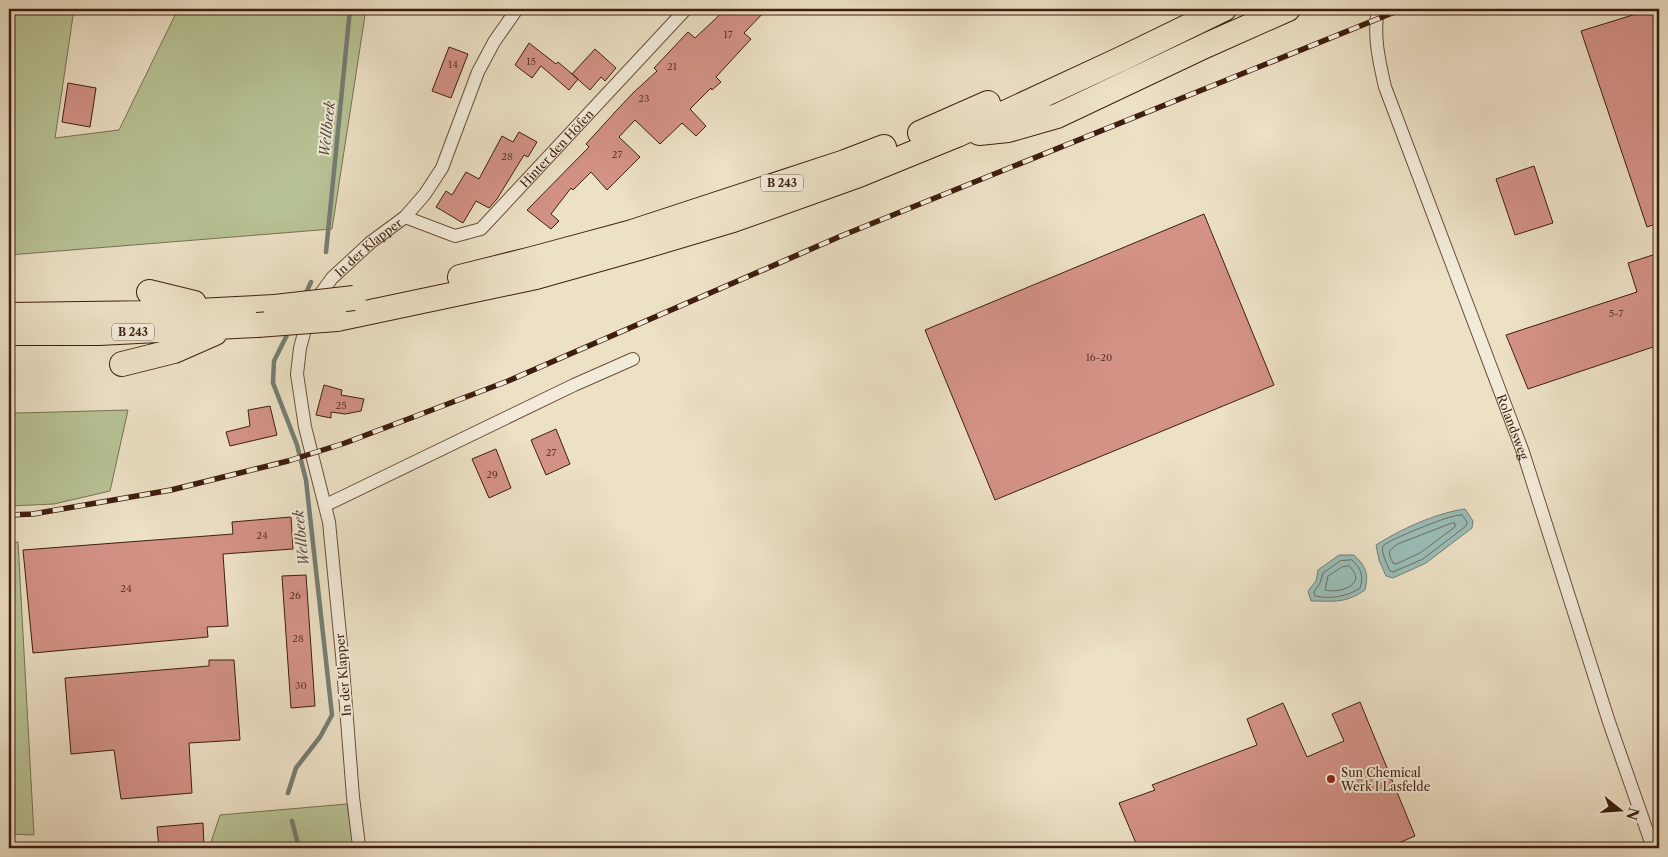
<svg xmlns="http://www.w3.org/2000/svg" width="1668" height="857" viewBox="0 0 1668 857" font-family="'Libre Caslon Text',serif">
<rect width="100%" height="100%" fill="#ece0c5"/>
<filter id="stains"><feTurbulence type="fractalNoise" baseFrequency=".004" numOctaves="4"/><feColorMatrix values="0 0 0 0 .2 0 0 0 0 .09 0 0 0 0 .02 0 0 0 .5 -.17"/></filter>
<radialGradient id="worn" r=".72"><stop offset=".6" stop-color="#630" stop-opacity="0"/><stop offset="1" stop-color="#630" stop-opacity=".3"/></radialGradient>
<path fill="#b7c295" stroke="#7a7052" d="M9 9H74L55 138 119 130 178 9H366L332 229 9 255Z
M128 410 110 491 54 504 9 506V412L20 413Z
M18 542 34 835 9 834V543Z
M347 804 354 848H209L220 815Z"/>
<path fill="#99bdb7" stroke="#757d73" d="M1465 509 1473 521 1472 528 1426 563 1393 578 1386 576 1379 560 1376 545C1401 529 1436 513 1465 509Z
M1339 555H1354C1366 567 1369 573 1365 590 1345 604 1333 601 1311 601L1308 591 1316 581 1318 570Z"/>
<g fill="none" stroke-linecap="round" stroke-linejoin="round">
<path stroke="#6c6e62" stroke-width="1" d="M1462 515 1467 522 1466 526 1423 559 1393 572 1390 571C1388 567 1380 550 1383 546 1388 540 1441 519 1451 517 1454 516 1458 515 1462 515Z
M1452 523H1455V527L1420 553 1396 564 1393 563C1388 552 1387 551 1398 544Z
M1352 560C1361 568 1364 576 1360 588 1347 597 1330 599 1315 596L1314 592 1320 583 1323 573 1340 561Z
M1349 566C1369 584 1340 594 1325 590L1328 576 1342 567Z"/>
<path stroke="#757d73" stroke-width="4.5" d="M326 252 350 9
M305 295 311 282
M288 793 296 768 320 737 332 715 306 480 297 445 273 383 274 361 290 329
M292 821 299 848"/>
</g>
<path fill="#d39286" stroke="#3e1e0e" d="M726 9H767L744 33 751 39 716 77 721 82 712 90 711 88 690 109 706 126 696 136 682 123 660 144 635 120 619 137 640 157 607 190 591 172 573 190 571 188 551 214 559 221 551 229 527 210 589 147 586 144 616 111 633 93 657 71 654 68 688 32 695 38Z
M1652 9H1659V223L1647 227 1581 31Z
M529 43 556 64 558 62 578 79 569 90 541 66 532 78 515 65Z
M449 47 468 54 451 98 432 91Z
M595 49 616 68 605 81 601 77 590 90 572 74Z
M68 83 96 88 90 127 62 122Z
M519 132 537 142 528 157 524 155 497 199 489 208 476 201 463 223 436 207 446 191 452 195 466 172 479 179 502 136 513 142Z
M1534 166 1553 223 1515 235 1496 179Z
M1204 214 1274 385 995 500 925 330Z
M1659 253V345L1528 389 1506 335 1637 292 1628 263Z
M324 385 342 390 341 395 364 399 361 411 345 414 331 412V418L316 415Z
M270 406 277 435 230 446 226 432 250 426 248 410Z
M556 429 570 464 546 475 531 440Z
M496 449 511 488 489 498 472 459Z
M291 517 293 549 223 554 228 626 207 627 208 637 33 653 23 550 233 534 232 522Z
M306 575 315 706 291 708 282 576Z
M209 660H234L240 740 189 743 192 793 121 799 114 750 71 754 65 678 209 666Z
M1360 702 1415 836 1387 848H1138L1119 803 1155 790 1152 785 1257 745 1247 719 1283 703 1307 757 1344 741 1332 714Z
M203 823 204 848H159L157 827Z"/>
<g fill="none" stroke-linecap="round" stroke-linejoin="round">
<defs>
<g id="street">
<path id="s1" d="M1378 9C1373 35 1379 61 1385 87L1523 452 1609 722 1653 848"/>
<path id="s2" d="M405 217 455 236 481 229 686 9"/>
<path d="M326 505 574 385 633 359"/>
<path id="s3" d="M359 846 353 797 342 655 329 522 305 427 297 374 300 348 311 307 332 278 371 242 405 217 425 194 442 168 478 72 494 42 517 9"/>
</g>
<path id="highway" d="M920 133 988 103
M979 133 1008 130 1057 116 1207 45 1288 9
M460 277 532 259 632 232 845 162 884 147
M149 292 194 303
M9 315 158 313 275 307
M337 319 536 277 639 248 733 220 859 175 957 135 1121 59 1224 9
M9 333H99L257 325
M122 364 174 351 215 333"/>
</defs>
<use href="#street" stroke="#6a4e3c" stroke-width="14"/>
<use href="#highway" stroke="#3e1e0e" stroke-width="26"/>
<use href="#street" stroke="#f3ebd9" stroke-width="12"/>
<use href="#highway" stroke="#ece0c5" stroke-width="24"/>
<defs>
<path id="rail" d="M9 515 33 514 171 490 288 461 345 443 508 381 841 236 1402 9"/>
</defs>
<use href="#rail" stroke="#3e1e0e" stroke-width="5.5"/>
<use href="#rail" stroke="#f3ebd9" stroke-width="4" stroke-dasharray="11" stroke-linecap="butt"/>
<defs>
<path id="highway-bridge" d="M275 307 354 298
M257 325 337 319"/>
</defs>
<use href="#highway-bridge" stroke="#3e1e0e" stroke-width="26" stroke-linecap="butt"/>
<use href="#highway-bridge" stroke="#ece0c5" stroke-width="24"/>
</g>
<circle fill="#8f2418" stroke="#f3ebd9" stroke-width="2" cx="1331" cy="779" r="5"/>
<g text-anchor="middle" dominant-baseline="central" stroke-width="4" stroke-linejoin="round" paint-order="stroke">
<g font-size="10" fill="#633b2c">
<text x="728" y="34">17</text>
<text x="531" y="61">15</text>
<text x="453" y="64">14</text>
<text x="672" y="66">21</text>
<text x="644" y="98">23</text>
<text x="617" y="154">27</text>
<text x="507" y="156">28</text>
<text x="1616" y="313">5-7</text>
<text x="1099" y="357">16-20</text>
<text x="341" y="405">25</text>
<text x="551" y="452">27</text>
<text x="492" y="474">29</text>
<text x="262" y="535">24</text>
<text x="126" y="588">24</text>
<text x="295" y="595">26</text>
<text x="298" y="638">28</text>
<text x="301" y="685">30</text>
</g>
<g fill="#f3ebd9" stroke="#745c4b" stroke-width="1">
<rect x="761" y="174.5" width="42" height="17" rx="4"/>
<rect x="112" y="323.5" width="42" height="17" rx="4"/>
</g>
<g font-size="11" font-weight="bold" fill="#3e1e0e">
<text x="782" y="183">B 243</text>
<text x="133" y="332">B 243</text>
</g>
<g font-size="12" fill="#3e1e0e" stroke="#f3ebd9">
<text stroke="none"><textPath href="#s2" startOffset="191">Hinter den Höfen</textPath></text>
<text stroke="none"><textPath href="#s3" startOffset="629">In der Klapper</textPath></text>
<text stroke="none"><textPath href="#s1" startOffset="442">Rolandsweg</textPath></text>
<text transform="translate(343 675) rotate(-95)">In der Klapper</text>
</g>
<g font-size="12" fill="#3e1e0e" stroke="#f3ebd9" text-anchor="start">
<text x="1341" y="772">Sun Chemical<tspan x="1341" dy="14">Werk I Lasfelde</tspan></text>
</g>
<g font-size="14" font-style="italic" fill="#594e41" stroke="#f3ebd9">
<text transform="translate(327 129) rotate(-84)">Wellbeek</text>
<text transform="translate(301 538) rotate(-96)">Wellbeek</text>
</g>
</g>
<rect width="1668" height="857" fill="none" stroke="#ece0c5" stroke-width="30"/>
<rect x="10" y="10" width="1648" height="837" fill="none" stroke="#3e1e0e" stroke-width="2.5"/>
<rect x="15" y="15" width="1638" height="827" fill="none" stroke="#3e1e0e"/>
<g transform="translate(1620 810) rotate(107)" stroke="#f3ebd9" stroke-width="4" paint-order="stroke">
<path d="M0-4L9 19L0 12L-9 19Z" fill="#3e1e0e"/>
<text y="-8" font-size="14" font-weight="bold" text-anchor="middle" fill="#3e1e0e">N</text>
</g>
<rect width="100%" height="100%" filter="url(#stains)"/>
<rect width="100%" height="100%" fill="url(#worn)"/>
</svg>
